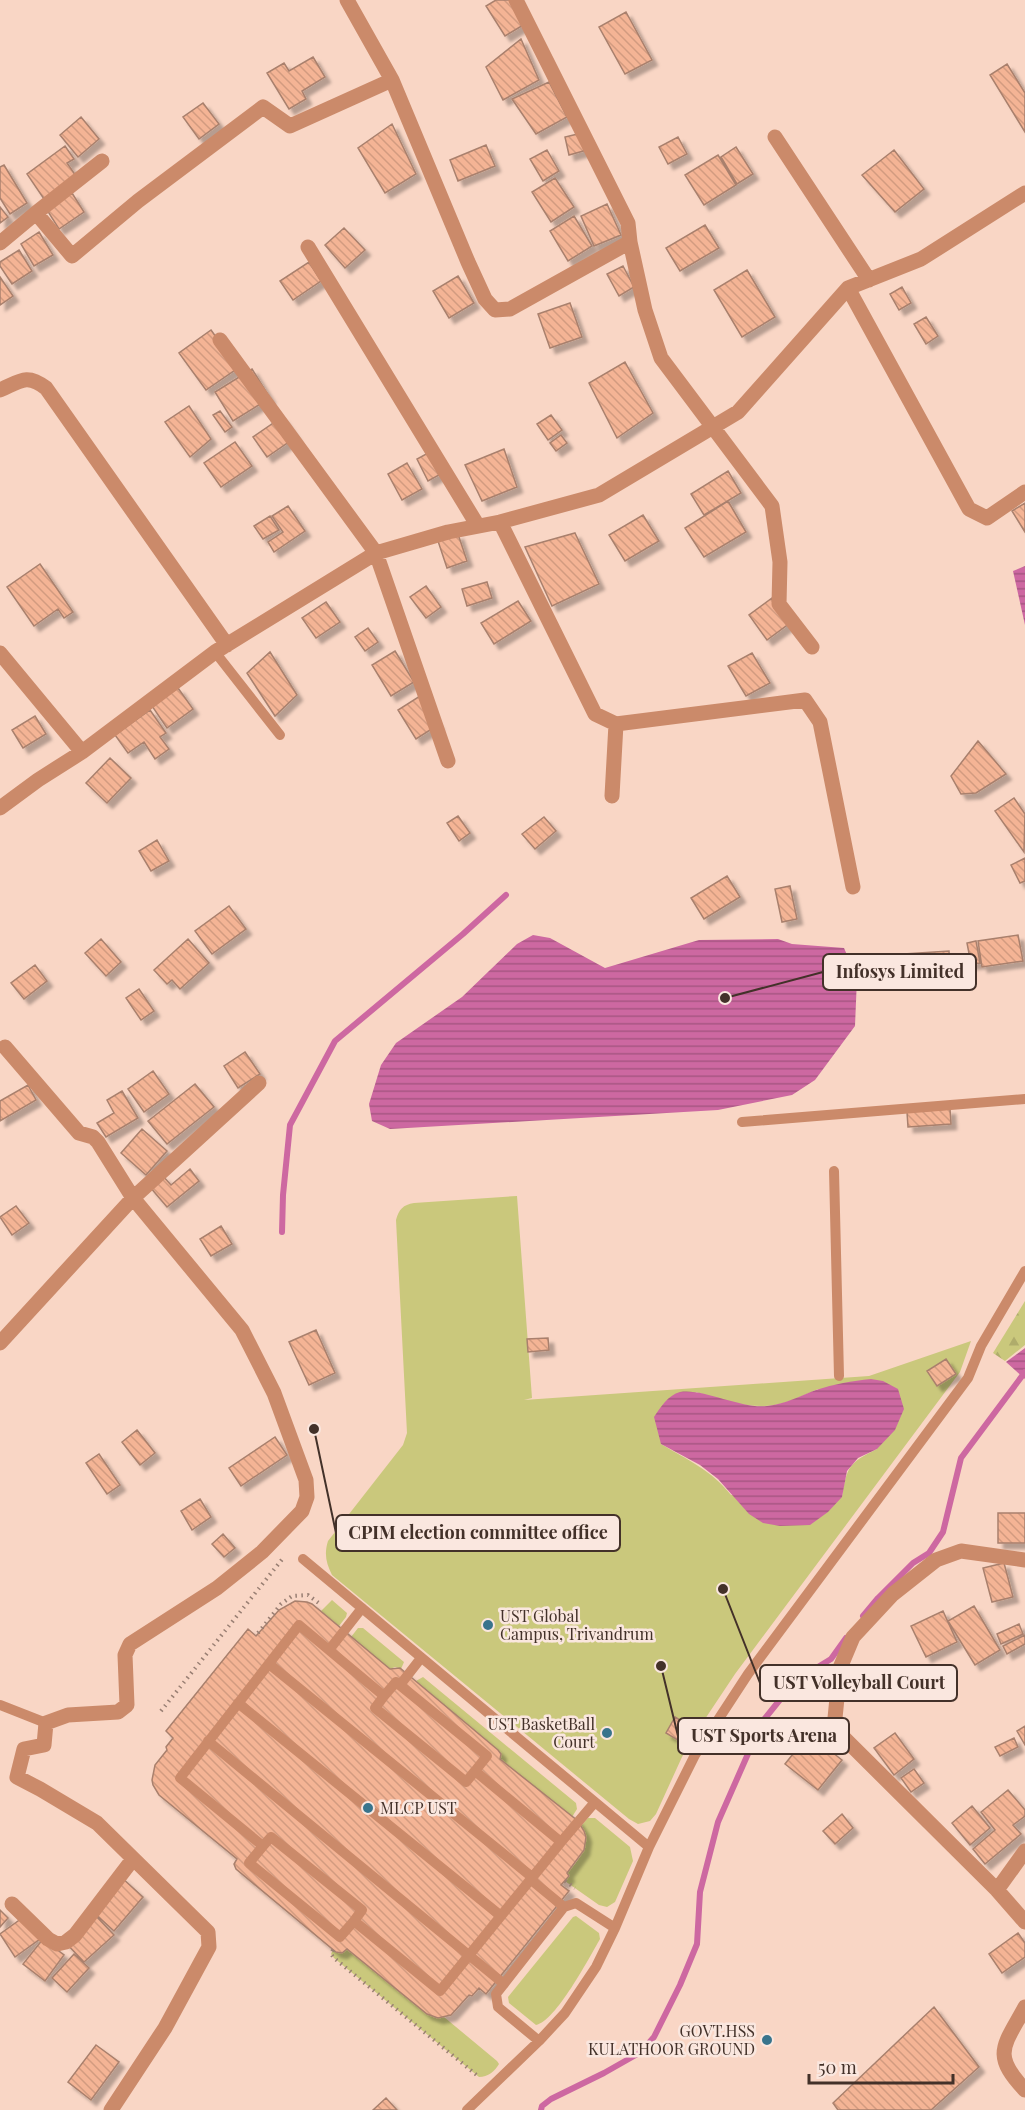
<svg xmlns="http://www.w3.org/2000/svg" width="1025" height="2110" viewBox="0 0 1025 2110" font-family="'Playfair Display',serif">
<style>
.grass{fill:#cac87c;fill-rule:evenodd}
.forest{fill:url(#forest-firs)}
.water{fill:url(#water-rules)}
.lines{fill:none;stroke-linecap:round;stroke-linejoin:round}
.stream{stroke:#cd68a1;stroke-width:6}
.building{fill:url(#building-back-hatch);stroke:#a9806d;stroke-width:1.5;filter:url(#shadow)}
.path{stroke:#997f73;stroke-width:4;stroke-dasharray:1.5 4.5;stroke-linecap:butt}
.lane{stroke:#cb8a6a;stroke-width:10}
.street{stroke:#cb8a6a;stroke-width:15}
.poi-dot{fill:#39748c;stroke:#fae7df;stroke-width:2}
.labels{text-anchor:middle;stroke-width:5;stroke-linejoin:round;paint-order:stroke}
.poi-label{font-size:16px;fill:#433129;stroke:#fae7df;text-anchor:start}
.leader{fill:none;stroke:#433129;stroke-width:2}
.callout-dot{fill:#433129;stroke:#fae7df;stroke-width:2}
.callout{fill:#fae7df;stroke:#433129;stroke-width:2}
.callout-label{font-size:18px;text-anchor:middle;font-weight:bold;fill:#433129}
</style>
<defs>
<pattern id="forest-firs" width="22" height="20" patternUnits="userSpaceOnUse" patternTransform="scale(1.5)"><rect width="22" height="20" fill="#cac87c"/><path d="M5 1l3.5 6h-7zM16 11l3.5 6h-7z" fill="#afac6b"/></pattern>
<pattern id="water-rules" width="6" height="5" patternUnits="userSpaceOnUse" patternTransform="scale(1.5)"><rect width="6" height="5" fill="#cd68a1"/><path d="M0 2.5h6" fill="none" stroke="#a85683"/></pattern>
<pattern id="building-back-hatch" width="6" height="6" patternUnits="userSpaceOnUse" patternTransform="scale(1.5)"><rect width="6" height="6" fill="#f4b495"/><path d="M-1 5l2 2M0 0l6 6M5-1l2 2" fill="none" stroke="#d29b80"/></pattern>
<filter id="shadow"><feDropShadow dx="5.5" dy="5.5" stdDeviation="1.5" flood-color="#0004"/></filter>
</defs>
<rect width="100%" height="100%" fill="#f9d6c5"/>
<path class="grass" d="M517 1196 532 1398 524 1400 869 1376 971 1341 960 1372 735 1674 697 1731 682 1757 656 1814 650 1821 638 1824 629 1819 332 1575C326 1563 324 1554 328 1541L403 1445 407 1433 396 1220C399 1209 403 1205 414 1203ZM818 1389 877 1449C849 1463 847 1466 842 1497L731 1495C710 1469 689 1461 661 1444L696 1392C718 1399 742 1407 765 1406 783 1406 802 1396 818 1389Z
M332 1600 347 1613 346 1617 339 1626 321 1611Z
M358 1628H363L404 1662 401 1669 395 1667 390 1669 351 1637Z
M423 1677 576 1803 577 1809 572 1817 500 1759 501 1754 498 1750 416 1681Z
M588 1818H595L630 1847 633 1861 615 1902 607 1907 599 1905 562 1879C575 1864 594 1846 581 1826Z
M576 1916 599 1933 600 1939C589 1958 556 2021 536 2025L509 2003 508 1997 573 1917Z
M347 1949 427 2014 438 2018 444 2017 497 2061 499 2064C495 2071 488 2077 479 2077L334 1958 331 1954 333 1950 342 1952Z"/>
<path class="forest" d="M1025 1301V1345L1005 1361 993 1353Z"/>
<path class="water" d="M1025 566V625L1013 571Z
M533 935 550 938 605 968 699 940 778 939 792 944 844 948 857 978 855 1026 815 1080 792 1095 718 1110 390 1129 372 1121 369 1104 381 1065 396 1043 462 997 517 944Z
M1025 1348V1379L1006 1362Z
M871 1379 883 1381 898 1389 904 1409 895 1430 877 1449 858 1458 847 1471 842 1497 828 1512 810 1525 780 1526 763 1523 749 1514 718 1479 700 1465 661 1444 654 1417C660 1408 668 1395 680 1392 703 1388 741 1409 767 1406 785 1404 800 1396 816 1390 834 1384 852 1381 871 1379Z"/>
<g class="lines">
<path class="stream" d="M282 1232 283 1195 290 1125 335 1041 463 934 506 895
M863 1616 878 1598 913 1563 929 1553 943 1532 961 1458 1025 1372
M541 2110 542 2106 551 2099 604 2073 641 2052 654 2037 680 1985 697 1944 700 1892 718 1822 762 1722 795 1681 831 1659 846 1638"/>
</g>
<path class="building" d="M496 0H510L525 24 505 36 486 6Z
M626 12 652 60 625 74 599 27Z
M521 39 539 80 503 100 486 67Z
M313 57 325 77 302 91 306 99 289 109 267 73 284 63 289 71Z
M1007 64 1025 93V132L990 75Z
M549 82 567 117 536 134 512 99Z
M203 103 219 124 199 139 183 117Z
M81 117 99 139 78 157 60 135Z
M392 124 416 174 385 193 358 148Z
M582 133 587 150 569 155 565 137Z
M678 137 687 154 668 164 659 147Z
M486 145 495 166 458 181 450 160Z
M65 146 74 159 67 163 76 176 44 199 27 174Z
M736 147 753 174 737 184 721 157Z
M547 150 559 171 543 181 530 159Z
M894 150 924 189 895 212 862 175Z
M718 155 736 185 704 205 685 175Z
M4 165 27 203 10 214 0 198V167Z
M555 178 574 207 551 222 532 192Z
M72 193 84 212 59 229 47 210Z
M607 204 621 235 594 246 581 216Z
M0 207 8 217 0 223Z
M574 216 592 246 568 261 550 231Z
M705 225 719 248 680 271 666 248Z
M344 228 365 250 345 268 325 245Z
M39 232 53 255 34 266 21 244Z
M19 250 32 271 12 284 0 266V262Z
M309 262 321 281 293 300 280 281Z
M623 266 634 287 619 296 607 274Z
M747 270 775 317 742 337 714 290Z
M458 276 474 303 449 318 433 291Z
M0 277 13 296 0 305Z
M902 287 911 303 899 310 890 294Z
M570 303 582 337 550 348 538 314Z
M926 317 938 336 926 344 914 324Z
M211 330 238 368 206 390 179 353Z
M625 362 653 413 617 438 589 383Z
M252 369 270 398 233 421 215 392Z
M189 406 211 439 190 457 165 422Z
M220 411 232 427 225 432 213 415Z
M551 415 562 430 548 440 537 424Z
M282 417 296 437 267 457 253 437Z
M561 435 567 443 556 451 550 443Z
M235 442 252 466 221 487 204 463Z
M504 449 517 487 482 501 465 465Z
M428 453 439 475 428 481 417 459Z
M407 463 422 489 402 500 388 474Z
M728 471 741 493 704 515 691 494Z
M728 501 746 532 704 557 685 528Z
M1025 503V532L1012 511Z
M288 506 305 531 274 552 268 542 283 532 272 516Z
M643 515 659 541 625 561 609 535Z
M270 516 279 530 263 539 254 526Z
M575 533 599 584 552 606 525 547Z
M458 534 467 561 447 568 438 541Z
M40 564 73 612 64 618 58 609 34 626 7 587Z
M487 582 492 598 467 606 462 589Z
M426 586 441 607 426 618 410 597Z
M772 598 790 623 767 640 749 615Z
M518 601 531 621 494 644 481 623Z
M326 602 340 622 316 638 302 618Z
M368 628 378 642 365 651 355 637Z
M395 651 414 682 391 696 372 665Z
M270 652 297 695 275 716 247 673Z
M752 653 770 683 746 696 728 666Z
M178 688 193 709 167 728 152 706Z
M420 696 438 725 416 739 398 710Z
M150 710 166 733 160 737 169 749 155 759 144 742 128 753 115 735Z
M35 716 46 734 23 748 12 730Z
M978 741 1006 774 976 793 961 794 951 776Z
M110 758 131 778 107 803 86 783Z
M1014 798 1025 814 1024 852 995 811Z
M458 816 470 833 459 841 447 823Z
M544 817 556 831 535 849 522 834Z
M157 840 169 861 151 871 139 851Z
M1025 858V881L1020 883 1011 865Z
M727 876 740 897 704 919 691 898Z
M790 886 797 919 782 922 775 889Z
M229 906 246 929 212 954 195 931Z
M1018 935 1023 961 982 967 978 941Z
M101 939 121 962 106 976 85 953Z
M188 939 209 963 180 989 172 980 167 984 154 970Z
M976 941 980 963 971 964 967 943Z
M949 951 950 972 905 975 904 954Z
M35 965 47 981 24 999 11 983Z
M139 989 154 1011 141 1020 126 998Z
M245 1052 260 1074 238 1088 224 1066Z
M153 1071 169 1094 144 1112 128 1089Z
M195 1084 214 1107 167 1144 148 1121Z
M28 1085 36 1100 0 1121V1101Z
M122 1091 138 1118 106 1137 97 1123 114 1113 107 1100Z
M950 1109 951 1124 908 1127 907 1112Z
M142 1129 167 1151 146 1175 121 1153Z
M190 1169 199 1181 167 1207 150 1187 163 1176 171 1185Z
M16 1206 29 1223 12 1235 0 1217Z
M221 1226 232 1244 211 1256 200 1239Z
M316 1330 335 1373 309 1385 289 1342Z
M548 1338 549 1350 528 1352 527 1339Z
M946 1359 956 1374 937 1386 927 1371Z
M137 1430 155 1453 140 1465 122 1442Z
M275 1437 287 1455 241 1486 229 1468Z
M99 1454 120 1485 107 1494 86 1463Z
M200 1499 211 1517 192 1530 181 1511Z
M998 1513H1025V1543H998Z
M223 1534 235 1548 224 1557 212 1544Z
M1004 1563 1013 1597 992 1602 983 1568Z
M295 1601 307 1602 312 1604 390 1669 400 1668 498 1750 501 1754 500 1759 578 1821 584 1831 586 1837 584 1850 567 1873 569 1876 561 1885 569 1891 486 1994 479 1988 472 1996 469 1995 451 2015 438 2018 427 2014 347 1949 342 1953 336 1952 236 1869 234 1864 237 1859 159 1795 153 1785 152 1780 155 1765 167 1750 166 1747 173 1738 166 1731 248 1629 256 1636 279 1610Z
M974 1606 1000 1650 975 1665 948 1621Z
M943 1611 957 1642 926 1657 911 1626Z
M1019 1624 1023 1634 1001 1644 997 1634Z
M1025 1635V1644L1007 1654 1003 1646Z
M675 1717 691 1727 681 1742 666 1733Z
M1025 1726V1745L1017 1731Z
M895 1733 914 1759 894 1775 874 1748Z
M809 1734 842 1760 818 1790 785 1764Z
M1014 1738 1018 1747 1000 1756 995 1747Z
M914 1769 924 1783 911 1792 901 1778Z
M1008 1790 1025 1810V1816L1013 1825 1021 1834 985 1864 973 1849 995 1830 981 1812Z
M972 1806 990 1828 970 1845 952 1823Z
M842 1814 853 1828 835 1844 823 1831Z
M121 1877 143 1897 114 1931 92 1911Z
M0 1910 8 1918 0 1927Z
M94 1914 114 1935 84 1962 64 1941Z
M25 1916 40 1939 15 1957 0 1934Z
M1018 1933 1025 1943V1957L1002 1973 989 1954Z
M43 1939 64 1955 45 1981 23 1964Z
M74 1954 89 1968 67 1992 52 1978Z
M934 2007 979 2067 931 2110H838L833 2103Z
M96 2045 119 2062 91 2100 68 2082Z
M386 2098 397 2110H373Z"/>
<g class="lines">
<path class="path" d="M258 1633 281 1604 292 1596 308 1595 320 1604
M161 1711 284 1557
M565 1881 575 1888
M333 1950 331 1954 334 1958 479 2077"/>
<path class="lane" d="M215 652 280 735
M742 1122 1025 1099
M834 1171 839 1376
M303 1559 649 1847
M299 1625 384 1696 375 1708 466 1782 475 1771 561 1842 440 1991 354 1921 362 1910 271 1837 263 1846 180 1778Z
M329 1650 362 1608
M269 1664 532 1877
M400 1685 421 1658
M384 1696 396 1682 487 1756 475 1771
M238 1703 501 1916
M0 1705 46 1723
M208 1741 504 1984
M561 1842 595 1802
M263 1846 249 1863 340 1937 354 1921
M530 1879 564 1907
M539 2041 498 2007 496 1994 564 1907 576 1903 615 1928
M467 2110 539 2041 565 2013 596 1967 615 1928 649 1847 695 1755 748 1674 968 1378 981 1346 1025 1271"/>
<path class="street" d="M392 80 468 262 485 299 495 310 510 309 630 242 628 223 516 0
M775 137 869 280
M36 213 102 161
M630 242 645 310 661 358 772 506 780 562 779 604 812 647
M0 243 36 213 72 256 138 201 263 107 290 126 392 80 347 0
M308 247 478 526
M848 288 969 509 987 518 1025 492
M220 340 376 553 448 761
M0 390C20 381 27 373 46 388L227 645
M500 522 595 714 616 724 805 700 820 722 853 887
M0 653 82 752
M612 796 616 724
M0 808 38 780 82 752 215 652 376 553 448 532 500 522 599 495 738 412 848 288 921 259 1025 193
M5 1047 79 1133 93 1137 98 1142 133 1198 242 1330 274 1393 306 1480 307 1497 302 1511 262 1552 217 1588 130 1644 125 1655 127 1705 118 1712 68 1715 46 1723 44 1745 24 1749 17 1777 40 1789 97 1823 208 1932 209 1947 165 2028 111 2110
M0 1343 133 1198 259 1083
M1025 1560 961 1551 936 1560 893 1594 853 1637 840 1668 834 1728 997 1890 1025 1922
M997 1890 1025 1851
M12 1904 48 1939 57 1944 66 1942 75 1935 133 1859
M1025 2007C1004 2046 991 2054 1025 2090"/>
</g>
<g class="poi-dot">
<circle cx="488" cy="1625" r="6"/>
<circle cx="607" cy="1733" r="6"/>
<circle cx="368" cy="1808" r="6"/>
<circle cx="767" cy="2040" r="6"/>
</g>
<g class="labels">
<g class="poi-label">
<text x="500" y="1622">UST Global<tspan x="500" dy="18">Campus, Trivandrum</tspan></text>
<text x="595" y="1730" text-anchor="end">UST BasketBall<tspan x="595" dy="18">Court</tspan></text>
<text x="380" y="1814">MLCP UST</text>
<text x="755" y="2037" text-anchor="end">GOVT.HSS<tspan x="755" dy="18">KULATHOOR GROUND</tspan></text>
</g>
</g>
<path class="leader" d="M725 998L823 972M314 1429L336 1533M723 1589L760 1683M661 1666L678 1736"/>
<g class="callout-dot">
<circle cx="725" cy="998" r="6"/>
<circle cx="314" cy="1429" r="6"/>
<circle cx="723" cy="1589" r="6"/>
<circle cx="661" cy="1666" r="6"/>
</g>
<g class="callout">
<rect x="823" y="954" width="153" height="36" rx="6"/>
<rect x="336" y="1515" width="284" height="36" rx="6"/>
<rect x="760" y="1665" width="197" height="36" rx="6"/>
<rect x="678" y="1718" width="171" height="36" rx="6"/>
</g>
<g class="callout-label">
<text x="900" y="978">Infosys Limited</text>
<text x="478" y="1539">CPIM election committee office</text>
<text x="859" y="1689">UST Volleyball Court</text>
<text x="764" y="1742">UST Sports Arena</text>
</g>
<path d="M809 2074v9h144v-9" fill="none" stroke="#433129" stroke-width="3"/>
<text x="818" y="2074" font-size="18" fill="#433129" stroke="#fae7df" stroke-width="4.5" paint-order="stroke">50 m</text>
</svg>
